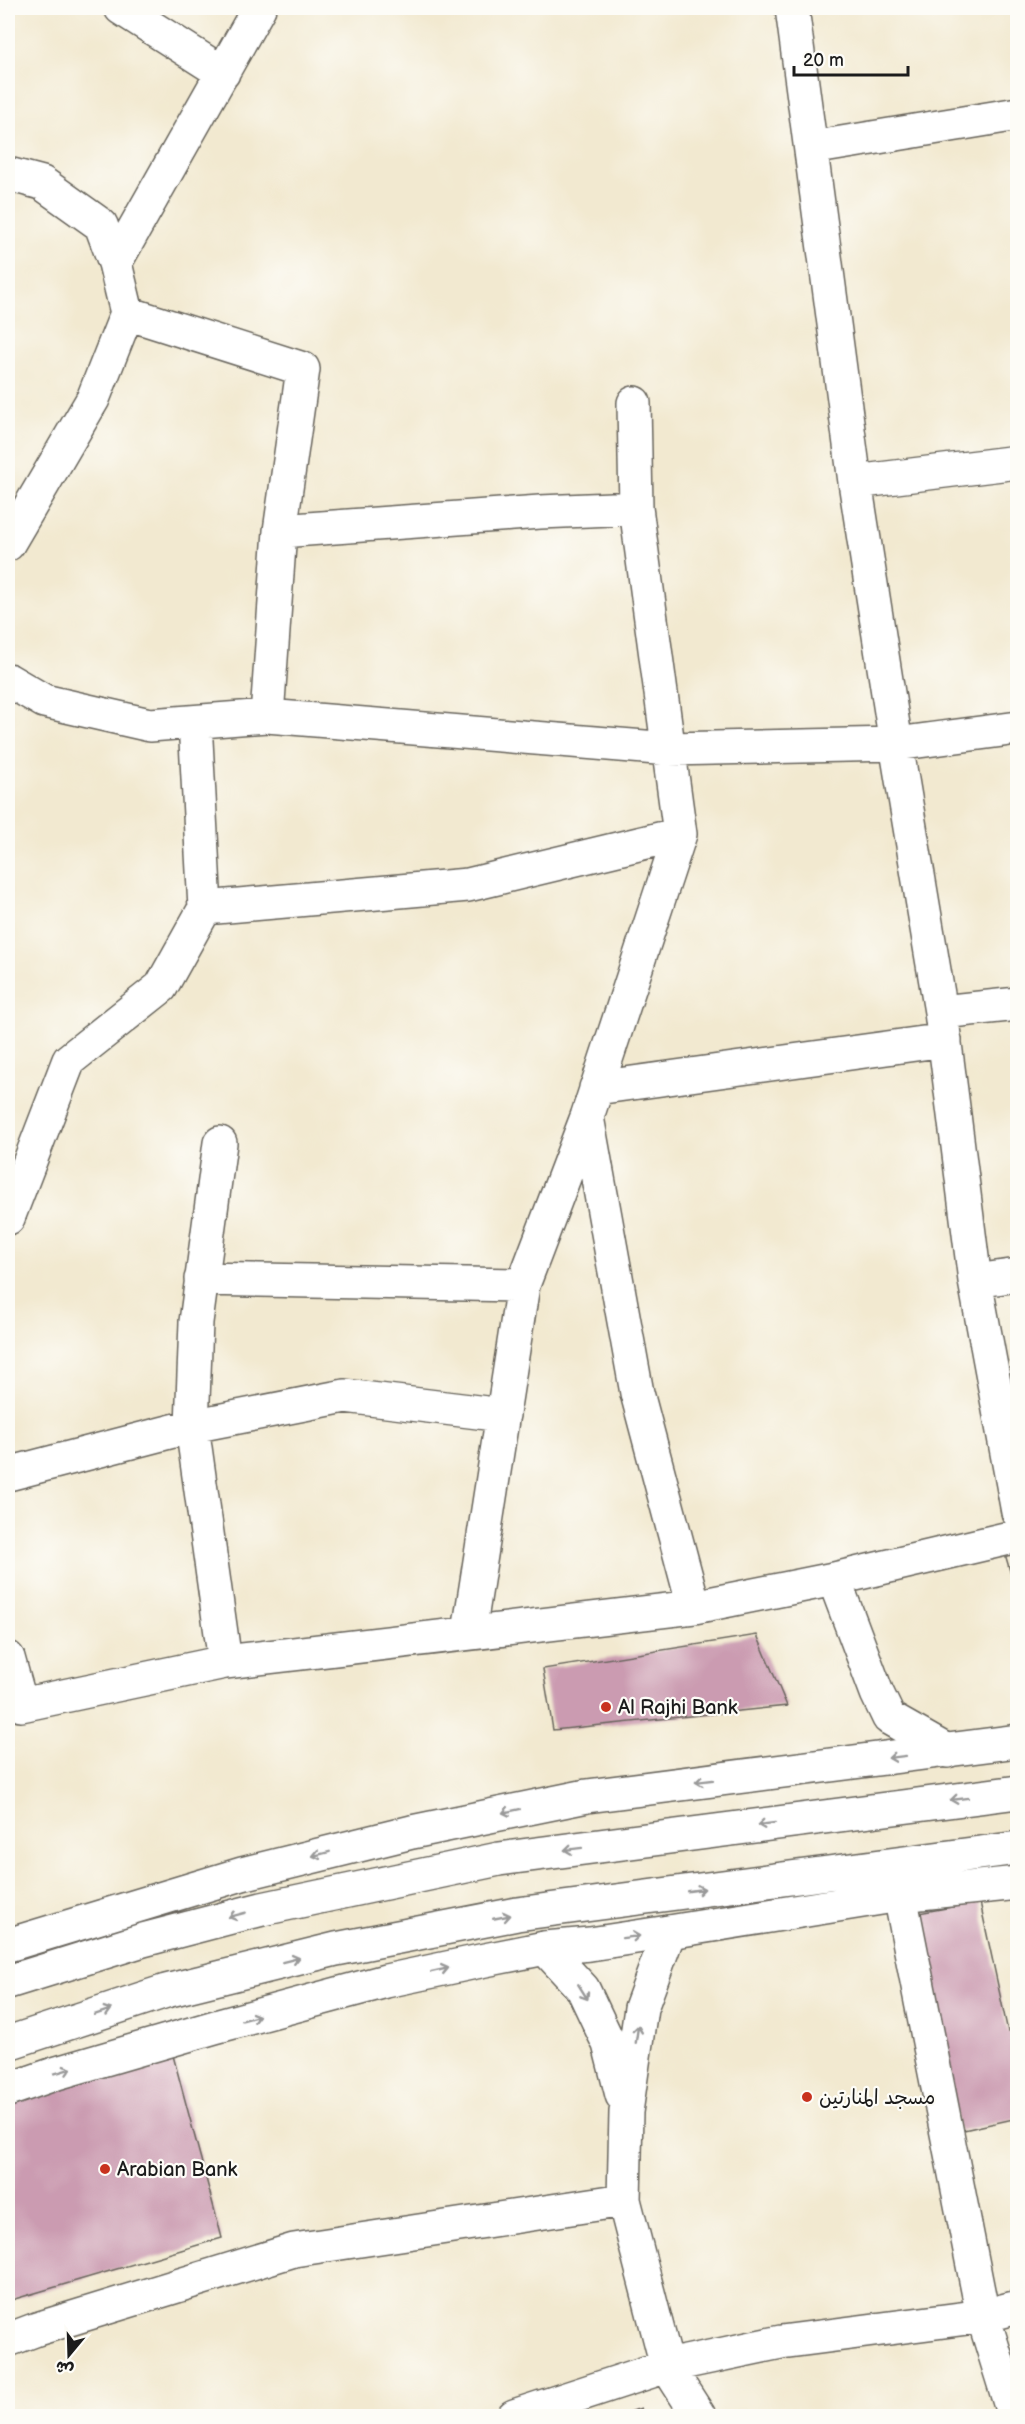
<svg xmlns="http://www.w3.org/2000/svg" width="1025" height="2424" viewBox="0 0 1025 2424" font-family="'Balsamiq Sans','Playpen Sans Arabic',sans-serif">
<style>
.building{fill:#cb9bb1}
.lines{fill:none;stroke-linecap:round;stroke-linejoin:round}
.minor-casing{stroke:#67645b;stroke-width:36}
.secondary-casing{stroke:#67645b;stroke-width:36}
.minor{stroke:#fff;stroke-width:33}
.secondary{stroke:#fff;stroke-width:33}
.oneway{stroke:#999}
.poi-dot{fill:#c8321e;stroke:#fdfcf7;stroke-width:2}
.labels{text-anchor:middle;stroke-width:4.5;stroke-linejoin:round;paint-order:stroke}
.poi-label{font-size:20px;fill:#1c1c1c;stroke:#fdfcf7;text-anchor:start}
</style>
<rect width="100%" height="100%" fill="#fdfcf7"/>
<filter id="ink" filterUnits="userSpaceOnUse"><feTurbulence type="fractalNoise" baseFrequency=".0167" numOctaves="2"/><feDisplacementMap in="SourceGraphic" scale="12" xChannelSelector="R" yChannelSelector="G"/><feConvolveMatrix kernelMatrix="1 2 1 2 8 2 1 2 1" color-interpolation-filters="sRGB"/></filter>
<filter id="wash" filterUnits="userSpaceOnUse"><feTurbulence type="fractalNoise" baseFrequency=".008" numOctaves="4" result="noise"/><feDisplacementMap in="SourceGraphic" scale="24" xChannelSelector="R" yChannelSelector="G"/><feGaussianBlur stdDeviation="1.35" result="paint"/><feColorMatrix in="noise" values="0 0 0 0 0 0 0 0 0 0 0 0 0 0 0 0 0 1.4 0 .05"/><feComposite in="paint" operator="in"/></filter>
<g filter="url(#wash)">
<rect width="100%" height="100%" fill="#f2e9d0"/>
<g id="blocks">
<path class="building" d="M1018 1553V1595H1017L1005 1554Z
M757 1635 787 1706 553 1730 543 1669Z
M980 1902 1008 2032 1018 2031V2118L959 2131 913 1914Z
M171 2048 222 2238 8 2301V2100Z
M641 2408 644 2416H619Z"/>
</g>
</g>
<g filter="url(#ink)">
<use href="#blocks" fill-opacity="0" stroke="#67645b" stroke-width="1.5"/>
<g class="lines">
<g class="minor-casing">
<path id="minor" d="M121 8 223 73
M792 8 855 482 896 744 941 1012 975 1281 1018 1512
M811 148 1018 114
M8 174 42 183 101 225 115 263 127 313 93 399 8 544
M115 263 259 8
M127 313 303 369 280 531 267 716
M855 482 1018 462
M280 531 540 512 636 508
M8 680 44 701 150 725 267 716 669 749 896 744 1018 728
M205 908 468 885 680 834
M941 1012 1018 1004
M596 1088 945 1040
M587 1117 637 1393 694 1607
M220 1143 196 1322 192 1426 225 1662
M8 1218 69 1060 161 987 205 908 195 722
M201 1279 523 1285
M975 1281 1018 1275
M8 1474 192 1426 345 1396 503 1415
M834 1579 877 1693 889 1718 947 1751
M469 1632 523 1285 587 1117 680 834 636 508 634 403
M8 1658 21 1705 225 1662 694 1607 834 1579 1018 1536
M900 1895 983 2316 1018 2307
M669 1932 641 2008 626 2112 624 2200 667 2366 699 2416
M545 1948 583 1989 609 2044 622 2095
M8 2340 37 2329 294 2250 624 2200
M514 2416 667 2366 781 2342 983 2316 1014 2416"/>
</g>
<g class="secondary-casing">
<path id="secondary" d="M8 1945 242 1874 412 1832 587 1796 1018 1741
M8 1982 143 1940 262 1909 499 1859 1018 1792
M8 2043 166 1991 336 1949 517 1914 1018 1848
M8 2090 57 2073 215 2027 386 1981 485 1960 545 1948 590 1944 669 1932 900 1895 1018 1883"/>
</g>
<use href="#minor" class="minor"/>
<use href="#secondary" class="secondary"/>
</g>
<defs><path id="oneway-shaft" d="M-6 0H5M1.5-3L5.5 0L1.5 3" fill="none" stroke-width="1.6" stroke-linecap="round" stroke-linejoin="round" transform="scale(1.5)"/></defs>
<g class="oneway">
<use href="#oneway-shaft" transform="translate(897 1757) rotate(173)"/>
<use href="#oneway-shaft" transform="translate(704 1781) rotate(173)"/>
<use href="#oneway-shaft" transform="translate(959 1799) rotate(173)"/>
<use href="#oneway-shaft" transform="translate(511 1811) rotate(168)"/>
<use href="#oneway-shaft" transform="translate(766 1824) rotate(173)"/>
<use href="#oneway-shaft" transform="translate(573 1849) rotate(173)"/>
<use href="#oneway-shaft" transform="translate(321 1854) rotate(166)"/>
<use href="#oneway-shaft" transform="translate(696 1890) rotate(-8)"/>
<use href="#oneway-shaft" transform="translate(237 1915) rotate(165)"/>
<use href="#oneway-shaft" transform="translate(502 1917) rotate(-11)"/>
<use href="#oneway-shaft" transform="translate(631 1937) rotate(-7)"/>
<use href="#oneway-shaft" transform="translate(291 1960) rotate(-14)"/>
<use href="#oneway-shaft" transform="translate(440 1970) rotate(-13)"/>
<use href="#oneway-shaft" transform="translate(583 1992) rotate(58)"/>
<use href="#oneway-shaft" transform="translate(103 2012) rotate(-18)"/>
<use href="#oneway-shaft" transform="translate(251 2018) rotate(-15)"/>
<use href="#oneway-shaft" transform="translate(637 2034) rotate(-82)"/>
<use href="#oneway-shaft" transform="translate(63 2071) rotate(-17)"/>
</g>
</g>
<g class="poi-dot">
<circle cx="606" cy="1707" r="6"/>
<circle cx="807" cy="2097" r="6"/>
<circle cx="105" cy="2169" r="6"/>
</g>
<g class="labels">
<g class="poi-label">
<text x="618" y="1714">Al Rajhi Bank</text>
<text x="819" y="2104">مسجد المنارتين</text>
<text x="117" y="2176">Arabian Bank</text>
</g>
</g>
<rect width="1025" height="2424" fill="none" stroke="#fdfcf7" stroke-width="30"/>
<g transform="translate(69 2355) rotate(199)" stroke="#fdfcf7" stroke-width="4.5" paint-order="stroke">
<path d="M0-4.5L10 22L0 15L-10 22Z" fill="#1c1c1c"/>
<text y="-9" font-size="16" font-weight="bold" text-anchor="middle" fill="#1c1c1c">ش</text>
</g>
<path d="M794 66v9h114v-9" fill="none" stroke="#1c1c1c" stroke-width="3"/>
<text x="803" y="66" font-size="18" fill="#1c1c1c" stroke="#fdfcf7" stroke-width="4.5" paint-order="stroke">20 m</text>
</svg>
